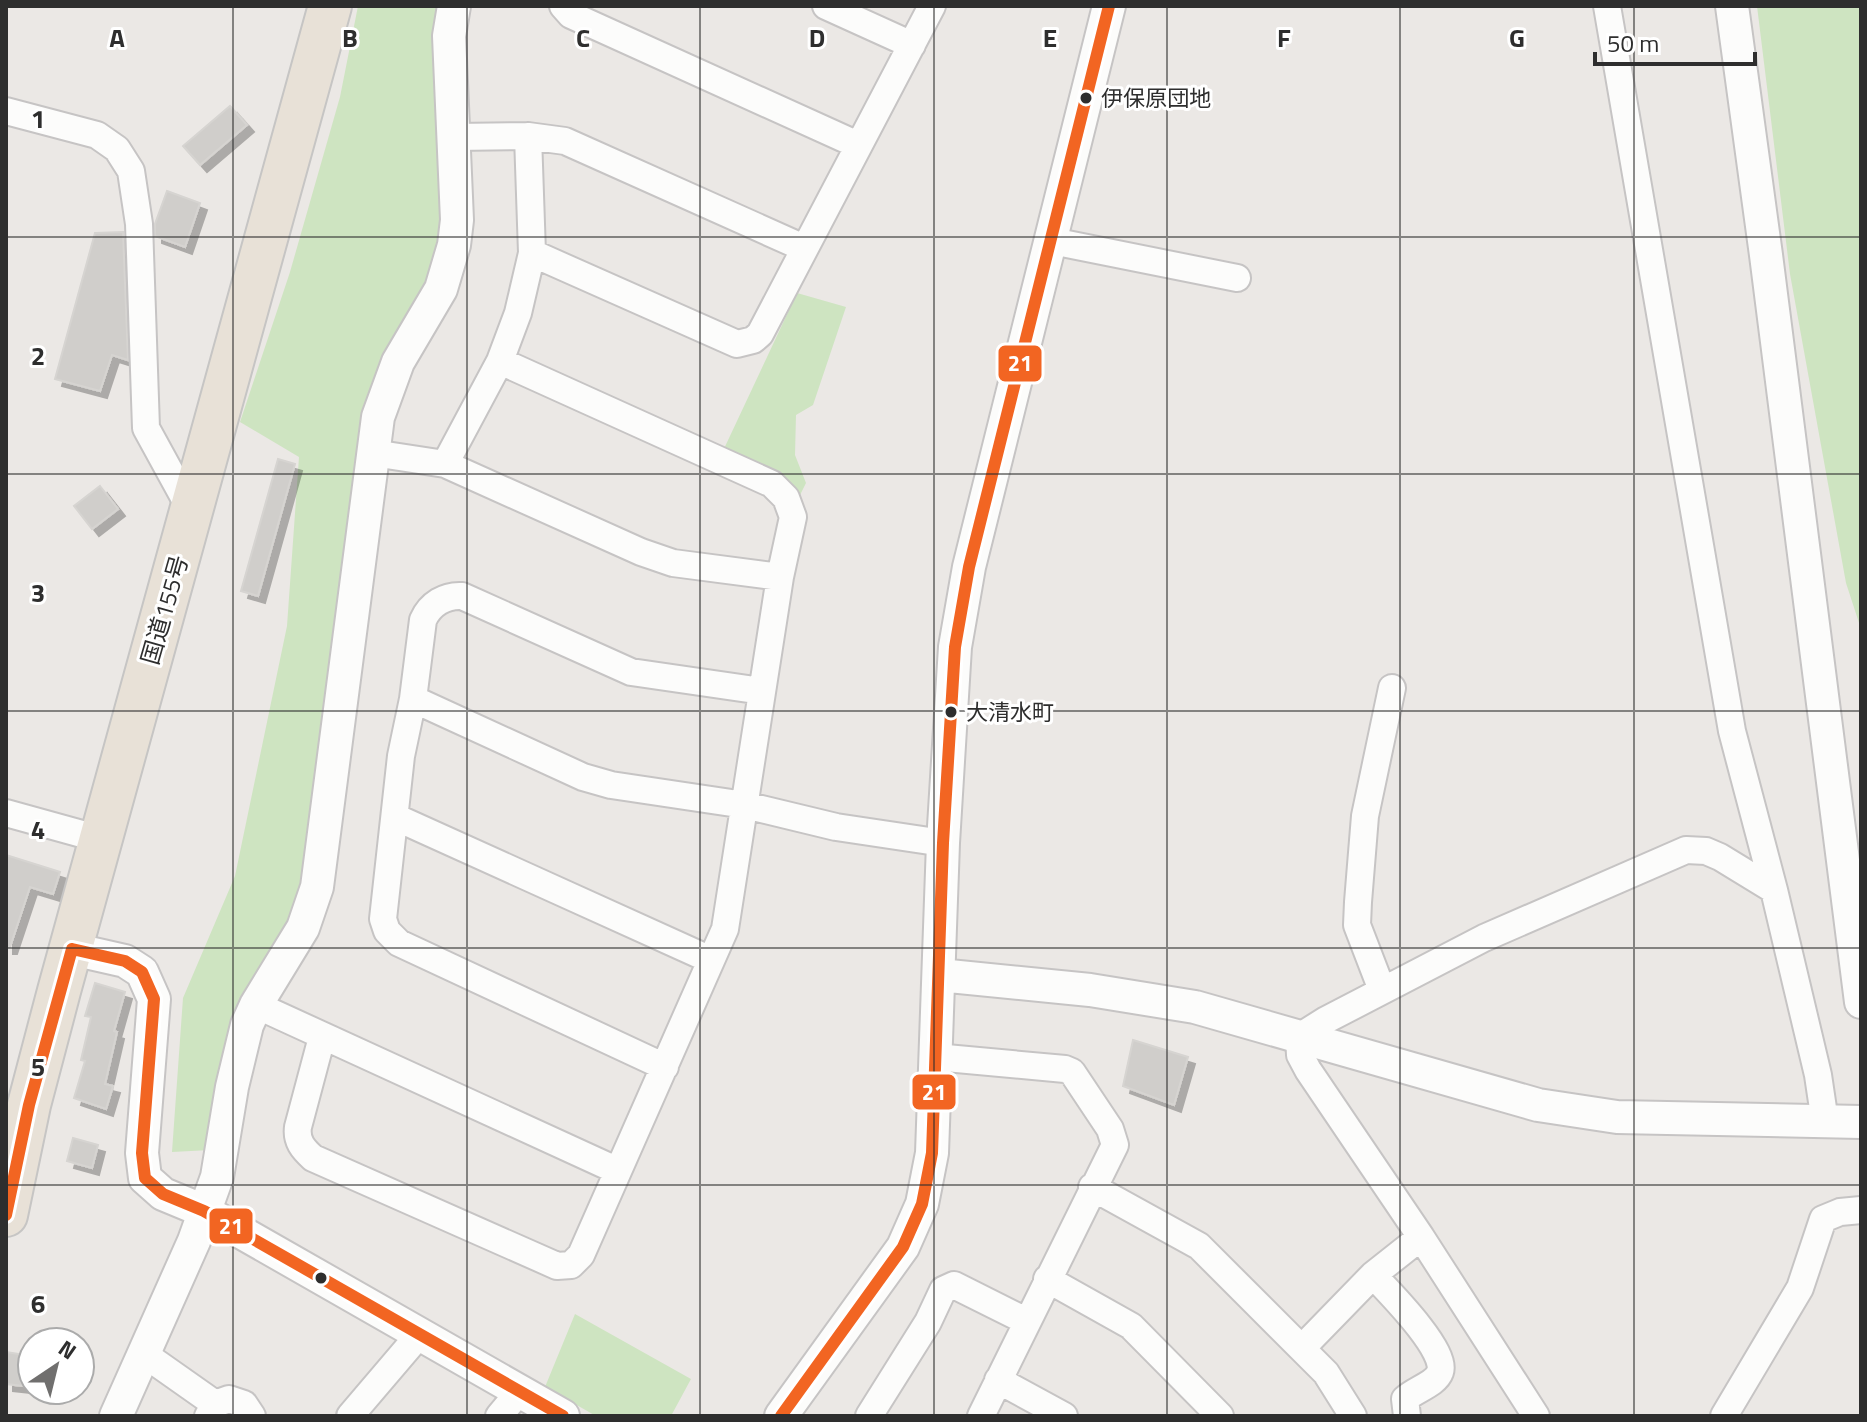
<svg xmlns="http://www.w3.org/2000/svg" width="1867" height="1422" viewBox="0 0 1867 1422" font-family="'Titillium Web','Noto Sans JP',sans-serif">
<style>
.green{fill:#cee4c1}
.building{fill:#d0cecb;stroke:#d6d4d1;stroke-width:2;filter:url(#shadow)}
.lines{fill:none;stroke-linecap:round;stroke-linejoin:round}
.minor-casing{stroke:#c6c4c4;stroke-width:30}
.tertiary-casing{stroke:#c6c4c4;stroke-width:36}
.trunk-casing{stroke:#c6c5c4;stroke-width:46}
.minor{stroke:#fcfcfb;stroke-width:26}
.tertiary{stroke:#fcfcfb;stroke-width:32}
.trunk{stroke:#e8e1d7;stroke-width:42}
.bus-1-casing{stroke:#fff;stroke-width:18}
.bus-1{stroke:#f26522;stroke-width:12}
.grid{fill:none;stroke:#2e2e2e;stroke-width:2;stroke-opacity:0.55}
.bus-dot{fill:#2e2e2e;stroke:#fff;stroke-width:3}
.labels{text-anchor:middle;stroke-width:6;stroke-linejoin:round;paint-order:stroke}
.bus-label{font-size:22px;fill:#2e2e2e;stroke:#fff;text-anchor:start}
.street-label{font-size:24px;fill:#2e2e2e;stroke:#fff}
.grid-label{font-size:26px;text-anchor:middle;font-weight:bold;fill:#2e2e2e;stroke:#fff;stroke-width:6;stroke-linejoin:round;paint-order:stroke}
.line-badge{stroke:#fff;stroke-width:3}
.badge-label{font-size:22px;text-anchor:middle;font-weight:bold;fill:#fff}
</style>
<defs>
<filter id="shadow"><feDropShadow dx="7" dy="7" stdDeviation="0" flood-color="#0004"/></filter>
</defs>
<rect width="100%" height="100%" fill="#ebe8e5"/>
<path class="green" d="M358 6H449L447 215 437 279 376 386 308 873 210 1150 172 1152 183 998 235 876 287 626 299 457 240 422 290 272 340 97Z
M1757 6H1859L1861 629 1846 583 1790 274Z
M797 293 846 307 813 405 796 415 795 455 806 483 799 497 722 453Z
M575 1314 691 1379 671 1416H596L545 1387Z"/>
<path class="building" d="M230 106 247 125 200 165 183 146Z
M167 191 200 203 185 247 155 236V224Z
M123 232 128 360 112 355 100 391 55 379 95 233Z
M278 459 295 464 258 596 241 591Z
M100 486 118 509 92 529 74 506Z
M6 855 60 872 53 894 30 887 10 947H6Z
M95 983 125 992 114 1031 117 1032 105 1084 113 1086 106 1109 74 1098 85 1061 81 1060 91 1017 85 1016Z
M1133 1040 1188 1057 1174 1105 1123 1086Z
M73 1138 98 1145 92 1168 67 1161Z
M6 1352 32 1356V1387L6 1384Z"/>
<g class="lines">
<g class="minor-casing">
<path id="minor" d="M563 6 571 15 858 145
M826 6 912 45
M1607 6 1732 731 1774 890 1818 1075 1825 1122
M6 111 97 135 117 149 131 171 139 224 146 428 192 512
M455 137 528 136 565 141 804 248
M1052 241 1237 278
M532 253 737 344 753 340 760 334 932 6
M373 453 445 464 500 361 518 313 532 253 528 136
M445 464 641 552 673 563 780 577
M413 699 583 777 611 785 745 805 836 827 943 843
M6 813 100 839
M395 817 711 960
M1382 990 1357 925 1358 902 1365 816 1392 688
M256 1005 616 1170
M322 1037 298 1127C296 1141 303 1149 313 1158L557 1266 571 1265 581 1255 725 929 780 577 793 517 786 498 772 484 500 361
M935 1057 1065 1069 1072 1072 1110 1129 1115 1145 981 1416
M665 1067 399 943 387 931 383 919 401 756 413 699 423 620C430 604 445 595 462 596L631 672 762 691
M1092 1187 1199 1246 1326 1373 1353 1416
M1373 1275C1388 1291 1448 1351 1440 1372 1436 1384 1414 1390 1405 1399L1407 1416
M1047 1279 1131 1326 1220 1416
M1302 1348 1373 1275 1421 1237
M144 1354 215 1404
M998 1380 1064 1416
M208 1416 215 1404 229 1399 244 1404 252 1416
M350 1416 419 1335
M499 1416 519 1392
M869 1416 928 1322 943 1290 954 1285 1026 1321
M1536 1416 1421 1237 1308 1070 1300 1055 1299 1037 1326 1020 1484 938 1686 850 1706 851 1720 857 1774 890
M1724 1416 1800 1288 1823 1219 1840 1212 1861 1210"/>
</g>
<g class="tertiary-casing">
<path id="tertiary" d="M1732 6 1766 255 1861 1002
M72 949 125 961 142 972 154 999 142 1153 145 1178 163 1194 204 1211 563 1416
M939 975 1090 990 1195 1007 1538 1105 1617 1117 1861 1122
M116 1416 194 1241 217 1177 232 1087 247 1025 256 1005 303 928 317 887 378 417 398 362 441 289 454 245 457 220 449 36 454 6
M781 1416 903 1247 922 1204 932 1153 943 843 955 647 969 567 1109 6"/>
</g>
<g class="trunk-casing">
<path id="trunk" d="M6 1215 29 1105 59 991 330 6"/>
</g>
<use href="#minor" class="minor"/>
<use href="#tertiary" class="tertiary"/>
<use href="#trunk" class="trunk"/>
<g class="bus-1-casing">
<path id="bus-1" d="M72 949 125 961 142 972 154 999 142 1153 145 1178 163 1194 204 1211 563 1416
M6 1215 29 1105 72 949
M781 1416 903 1247 922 1204 932 1153 943 843 955 647 969 567 1109 6"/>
</g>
<use href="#bus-1" class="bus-1"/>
</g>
<path class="grid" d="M233 6V1416M467 6V1416M700 6V1416M934 6V1416M1167 6V1416M1400 6V1416M1634 6V1416M6 237H1861M6 474H1861M6 711H1861M6 948H1861M6 1185H1861"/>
<g class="bus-dot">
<circle cx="1086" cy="98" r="7"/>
<circle cx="951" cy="712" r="7"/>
<circle cx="321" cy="1278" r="7"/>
</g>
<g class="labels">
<g class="bus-label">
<text x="1101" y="106">伊保原団地</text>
<text x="966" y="720">大清水町</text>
</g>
<g class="street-label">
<text transform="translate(165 610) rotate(-74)" y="8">国道155号</text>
</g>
</g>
<g class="grid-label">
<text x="117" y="47">A</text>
<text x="350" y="47">B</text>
<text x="583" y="47">C</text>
<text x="817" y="47">D</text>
<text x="1050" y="47">E</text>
<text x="1284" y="47">F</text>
<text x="1517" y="47">G</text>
<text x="38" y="128">1</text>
<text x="38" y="365">2</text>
<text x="38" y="602">3</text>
<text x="38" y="839">4</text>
<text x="38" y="1076">5</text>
<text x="38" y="1313">6</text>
</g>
<g class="line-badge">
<rect x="997" y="344" width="46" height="39" rx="8" fill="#f26522"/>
<rect x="911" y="1073" width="46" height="38" rx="8" fill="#f26522"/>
<rect x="208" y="1207" width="46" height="38" rx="8" fill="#f26522"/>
</g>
<g class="badge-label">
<text x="1020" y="371">21</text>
<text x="934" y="1100">21</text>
<text x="231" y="1234">21</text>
</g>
<rect width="1867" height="1422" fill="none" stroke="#2e2e2e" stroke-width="16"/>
<g transform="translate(56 1366) rotate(35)"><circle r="38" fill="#ffffff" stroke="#ababab" stroke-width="2"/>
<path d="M0-6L14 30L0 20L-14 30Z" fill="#706f6e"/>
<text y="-12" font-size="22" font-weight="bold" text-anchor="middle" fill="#2e2e2e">N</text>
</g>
<path d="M1595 52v12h160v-12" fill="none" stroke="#2e2e2e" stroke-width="4"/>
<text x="1607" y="52" font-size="24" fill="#2e2e2e" stroke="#ffffff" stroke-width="6" paint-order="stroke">50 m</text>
</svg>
